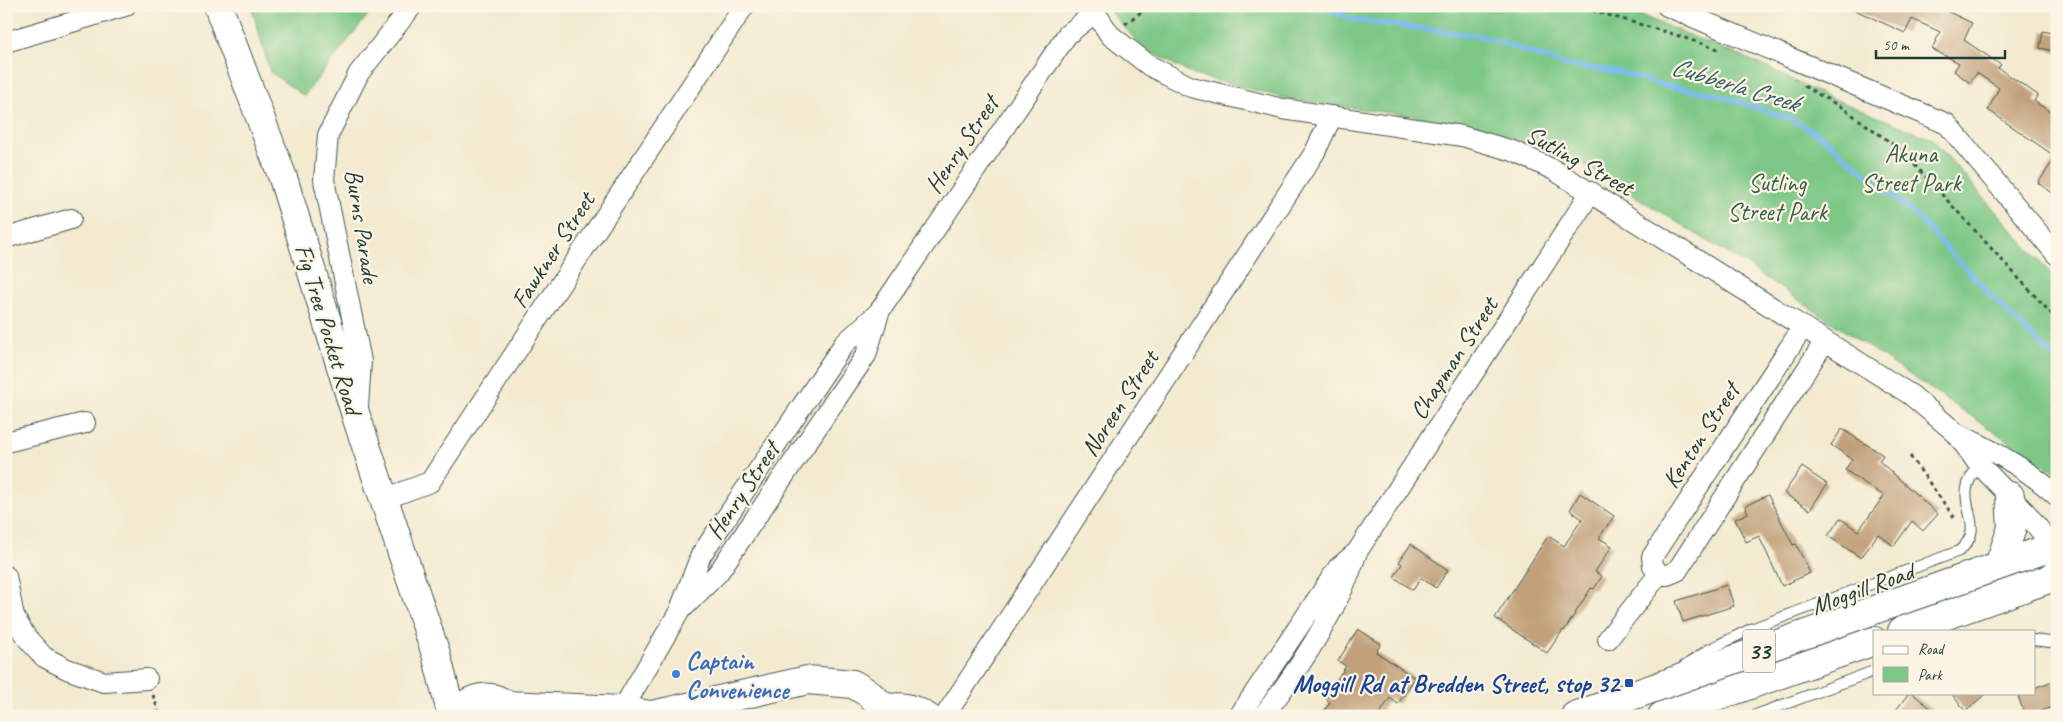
<svg xmlns="http://www.w3.org/2000/svg" width="2063" height="722" viewBox="0 0 2063 722" font-family="Caveat,sans-serif">
<style>
.green{fill:#7dc886;stroke:#4e825d}
.lines{fill:none;stroke-linecap:round;stroke-linejoin:round}
.stream{stroke:#7cbbf0;stroke-width:5}
.building{fill:#c1a07a}
.service-casing{stroke:#3f574b;stroke-width:12}
.minor-casing{stroke:#3f574b;stroke-width:22}
.tertiary-casing{stroke:#3f574b;stroke-width:26}
.secondary-casing{stroke:#3f574b;stroke-width:30}
.primary-casing{stroke:#3f574b;stroke-width:30}
.trunk-casing{stroke:#3f574b;stroke-width:30}
.path{stroke:#3f574b;stroke-width:3;stroke-dasharray:4 4;stroke-linecap:butt}
.service{stroke:#fff;stroke-width:10}
.minor{stroke:#fff;stroke-width:20}
.tertiary{stroke:#fff;stroke-width:24}
.secondary{stroke:#fff;stroke-width:28}
.primary{stroke:#fff;stroke-width:28}
.trunk{stroke:#fff;stroke-width:28}
.shop-dot{fill:#3f7fe0;stroke:#fcf5e5;stroke-width:2}
.transit-dot{fill:#1a4fb4;stroke:#fcf5e5;stroke-width:2}
.labels{text-anchor:middle;stroke-width:4.5;stroke-linejoin:round;paint-order:stroke}
.shield{fill:#fcf5e5;stroke:#617469;stroke-width:1}
.shield-label{font-size:24px;font-weight:bold;fill:#1f3d34}
.street-label{font-size:25px;fill:#1f3d34;stroke:#fcf5e5}
.park-label{font-size:25px;fill:#366048;stroke:#fcf5e5}
.shop-label{font-size:25px;font-weight:bold;fill:#366cbe;stroke:#fcf5e5;text-anchor:start}
.transit-label{font-size:25px;font-weight:bold;fill:#164399;stroke:#fcf5e5;text-anchor:end}
.water-label{font-size:26px;font-style:italic;fill:#365c63;stroke:#fcf5e5}
</style>
<rect width="100%" height="100%" fill="#fcf5e5"/>
<filter id="ink" filterUnits="userSpaceOnUse"><feTurbulence type="fractalNoise" baseFrequency=".02" numOctaves="2"/><feDisplacementMap in="SourceGraphic" scale="10" xChannelSelector="R" yChannelSelector="G"/><feConvolveMatrix kernelMatrix="1 2 1 2 8 2 1 2 1" color-interpolation-filters="sRGB"/></filter>
<filter id="wash" filterUnits="userSpaceOnUse"><feTurbulence type="fractalNoise" baseFrequency=".0096" numOctaves="4" result="noise"/><feDisplacementMap in="SourceGraphic" scale="20" xChannelSelector="R" yChannelSelector="G"/><feGaussianBlur stdDeviation="1.12" result="paint"/><feColorMatrix in="noise" values="0 0 0 0 0 0 0 0 0 0 0 0 0 0 0 0 0 1.4 0 .05"/><feComposite in="paint" operator="in"/></filter>
<g filter="url(#wash)">
<rect width="100%" height="100%" fill="#f3ead0"/>
<path class="green" d="M251 6H375L304 96 270 72Z
M1105 6H1618L1767 67 1810 89 1932 139 2057 281V474L1745 264 1567 154 1463 123 1289 99 1194 75 1143 48Z"/>
<g class="lines">
<path class="stream" d="M1319 6 1354 20 1485 37 1565 65 1618 72 1666 86 1715 94 1791 119 1821 136 1916 216 2004 309 2057 360"/>
</g>
<g id="blocks">
<path class="building" d="M1846 6H1936L1972 23 1964 40 2001 65 1998 68 2038 95 2034 101 2057 116V196L2038 183 2056 157 1988 110 1999 88 1977 73 1970 83 1954 71 1959 63 1932 49 1940 32 1912 19 1905 33Z
M2043 31 2057 34V52L2040 48Z
M1842 429 1883 455 1879 461 1938 514 1923 531 1912 521 1894 546 1878 534 1861 558 1828 536 1840 518 1858 531 1884 496 1845 470 1852 459 1831 445Z
M1802 467 1827 484 1810 510 1784 493Z
M1580 493 1614 516 1599 538 1612 546 1595 572 1602 576 1594 589 1591 588 1564 631 1563 630 1547 653 1495 618 1548 536 1564 546 1582 519 1570 510Z
M1768 495 1793 545 1796 544 1810 573 1782 586 1759 536 1746 542 1735 519 1748 513 1745 506Z
M1411 544 1448 570 1436 588 1421 578 1413 590 1394 577 1402 564 1399 562Z
M1727 585 1734 606 1683 622 1676 601Z
M1358 629 1381 644 1376 652 1415 678 1398 704 1390 698 1378 716H1321L1330 702 1325 698 1346 666 1338 661Z
M2053 681 2057 692V706L2025 716 2017 693H2034V688Z
M1909 693H1912L1940 716H1903L1896 710Z
M1951 693H1987L1965 711Z"/>
</g>
</g>
<g filter="url(#ink)">
<use href="#blocks" fill-opacity="0" stroke="#3f574b" stroke-width="1"/>
<g class="lines">
<g class="service-casing">
<path id="service" d="M2034 640 2057 643
M1682 668 1708 650 1751 629 1959 551C1993 523 1944 501 1981 464
M1753 716 1874 671"/>
</g>
<g class="minor-casing">
<path id="minor" d="M1091 6 1110 35 1150 66 1191 87 1283 109 1462 136 1513 151 1554 170 1911 395 1956 433 1976 461 2028 515 2046 538 2057 564
M1667 6 1947 124 2057 255
M6 42 125 6
M6 238 71 219
M1803 327 1652 557 1653 566 1659 574 1667 575 1677 571 1825 341
M358 407 361 361 324 180 328 135 359 73 412 6
M1958 434C1993 450 2028 469 2057 496
M6 442 85 423
M384 499 430 482 744 6
M6 576 14 617 26 637 44 657 67 669 104 682 147 679
M685 606 718 573 866 355 879 313
M1608 639 1659 574
M622 716V710L679 612 701 555 844 344 879 312 1067 35 1094 13
M945 716 1315 152 1332 116
M1239 716 1338 568 1357 552
M1263 716C1299 669 1339 608 1357 552L1591 192"/>
</g>
<g class="tertiary-casing">
<path id="tertiary" d="M884 707C901 703 914 706 929 716"/>
</g>
<g class="secondary-casing">
<path id="secondary" d="M218 6 283 178 357 419 436 654 452 716
M506 705 622 710 650 715
M456 716C468 693 502 690 513 716
M648 716 808 680 853 684 868 693 884 707 888 716"/>
</g>
<g class="primary-casing">
<path id="primary" d="M1999 565 2012 528 2010 496"/>
</g>
<g class="trunk-casing">
<path id="trunk" d="M1902 631 2057 576
M1575 716 2057 545
M1662 716 1874 641"/>
</g>
<path class="path" d="M1577 6 1673 34 1718 49
M1125 24 1149 6
M1804 86 1843 108 1901 150 2057 320
M1910 456 1956 520
M153 695 160 716"/>
<use href="#service" class="service"/>
<use href="#minor" class="minor"/>
<use href="#tertiary" class="tertiary"/>
<use href="#secondary" class="secondary"/>
<use href="#primary" class="primary"/>
<use href="#trunk" class="trunk"/>
</g>
</g>
<circle class="shop-dot" cx="676" cy="674" r="5"/>
<rect class="transit-dot" x="1624" y="678" width="10" height="10" rx="2.5"/>
<g class="labels">
<rect class="shield" x="1743" y="629.5" width="32" height="43" rx="4"/>
<g class="shield-label">
<text x="1759" y="659">33</text>
</g>
<g class="street-label">
<text transform="translate(961 144) rotate(-56)" y="9">Henry Street</text>
<text transform="translate(1580 160) rotate(29)" y="9">Sutling Street</text>
<text transform="translate(363 226) rotate(81)" y="9">Burns Parade</text>
<text transform="translate(552 250) rotate(-57)" y="9">Fawkner Street</text>
<text transform="translate(329 329) rotate(73)" y="9">Fig Tree Pocket Road</text>
<text transform="translate(1453 358) rotate(-57)" y="9">Chapman Street</text>
<text transform="translate(1119 403) rotate(-57)" y="9">Noreen Street</text>
<text transform="translate(1700 435) rotate(-57)" y="9">Kenton Street</text>
<text transform="translate(742 490) rotate(-56)" y="9">Henry Street</text>
<text transform="translate(1862 588) rotate(-20)" y="9">Moggill Road</text>
</g>
<g class="park-label">
<text x="1911" y="162">Akuna<tspan x="1911" dy="29">Street Park</tspan></text>
<text x="1777" y="191">Sutling<tspan x="1777" dy="29">Street Park</tspan></text>
</g>
<g class="shop-label">
<text x="686" y="669">Captain<tspan x="686" dy="29">Convenience</tspan></text>
</g>
<g class="transit-label">
<text x="1619" y="692">Moggill Rd at Bredden Street, stop 32</text>
</g>
<g class="water-label">
<text transform="translate(1735 84) rotate(17)" y="9">Cubberla Creek</text>
</g>
</g>
<rect width="2063" height="722" fill="none" stroke="#fcf5e5" stroke-width="25"/>
<rect x="1873" y="630" width="162" height="65" fill="#fcf5e5" stroke="#a4ab9e"/>
<rect x="1883" y="646" width="25" height="8" fill="#ffffff" stroke="#a4ab9e"/>
<text x="1918" y="654" font-size="15" fill="#1f3d34">Road</text>
<rect x="1883" y="667" width="25" height="15" fill="#7dc886" stroke="#a4ab9e"/>
<text x="1918" y="680" font-size="15" fill="#1f3d34">Park</text>
<path d="M1876 50v8h129v-8" fill="none" stroke="#1f3d34" stroke-width="2.5"/>
<text x="1883" y="50" font-size="15" fill="#1f3d34" stroke="#fcf5e5" stroke-width="4" paint-order="stroke">50 m</text>
</svg>
